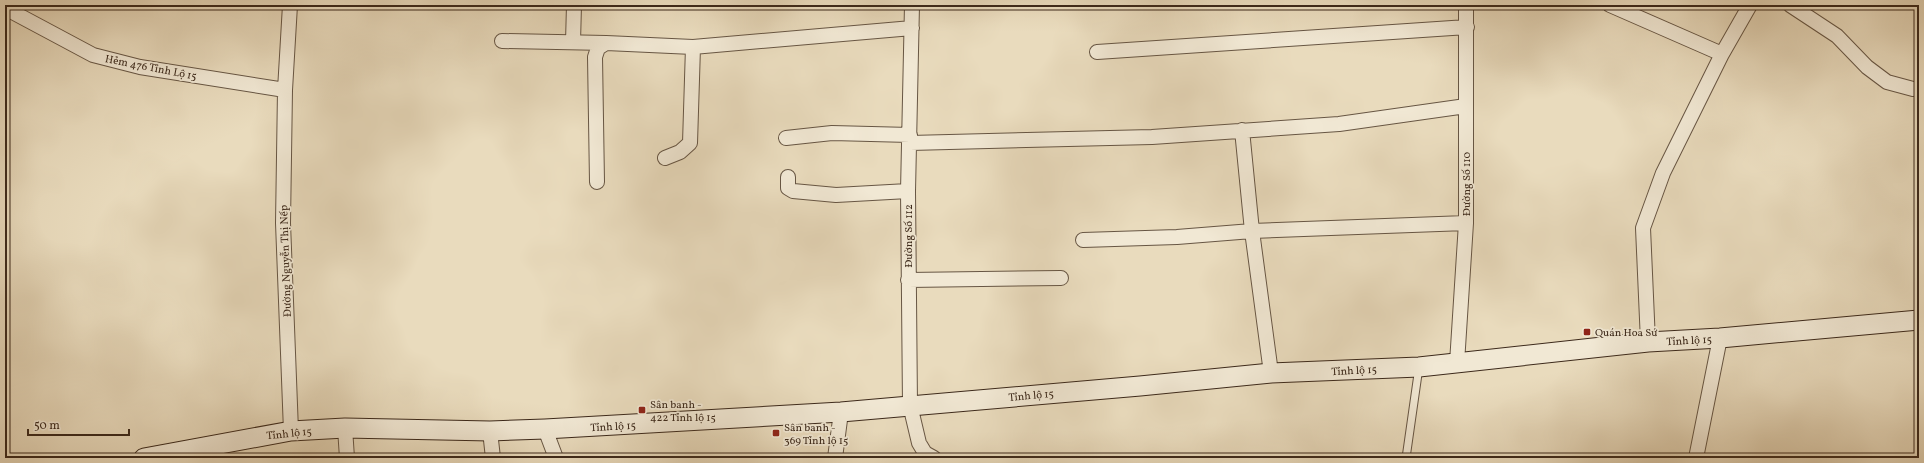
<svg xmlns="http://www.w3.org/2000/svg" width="1924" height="463" viewBox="0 0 1924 463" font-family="Vollkorn,serif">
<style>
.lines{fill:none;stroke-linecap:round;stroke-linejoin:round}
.service-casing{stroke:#675644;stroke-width:9}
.minor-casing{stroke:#675644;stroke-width:16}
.secondary-casing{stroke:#3c291b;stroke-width:21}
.service{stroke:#f1e8d4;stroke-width:7}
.minor{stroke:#f1e8d4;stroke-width:14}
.secondary{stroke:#f1e8d4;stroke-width:19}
.poi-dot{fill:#8f2418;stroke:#f1e8d4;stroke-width:1.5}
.labels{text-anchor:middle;stroke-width:3.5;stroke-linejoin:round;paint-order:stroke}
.street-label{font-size:11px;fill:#3c291b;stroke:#f1e8d4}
.poi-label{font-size:11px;fill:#3c291b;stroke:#f1e8d4;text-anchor:start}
</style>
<rect width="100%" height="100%" fill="#e9dbbd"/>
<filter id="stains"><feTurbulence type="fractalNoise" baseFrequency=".005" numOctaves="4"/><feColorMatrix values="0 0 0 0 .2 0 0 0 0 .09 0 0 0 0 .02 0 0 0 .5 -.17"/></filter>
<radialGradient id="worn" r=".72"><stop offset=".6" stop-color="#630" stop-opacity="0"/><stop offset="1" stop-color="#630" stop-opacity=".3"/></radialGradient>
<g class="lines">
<g class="service-casing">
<path id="service" d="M1406 458 1419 367"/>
</g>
<g class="minor-casing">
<path id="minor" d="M290 5 285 90 283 223 291 431
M912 5 908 191 910 405 919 443 925 453 934 458
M1610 5 1722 54
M1790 5 1837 36 1867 67 1887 82 1913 89
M5 8 93 55 140 67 285 90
M502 41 606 43
M573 42 574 5
M1097 52 1467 27
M1242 130 1252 231 1271 373
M786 138 832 133 910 135
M910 143 1152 137 1339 124 1466 106
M665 158 680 152 690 143 693 47
M788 177V188L793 191 836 195 908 191
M597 182 595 57 598 48 606 43 693 47 912 28
M1083 240 1177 237 1252 231 1466 223
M908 280 1061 278
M1648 342 1643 228 1663 173 1722 54 1750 5
M1457 363 1466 223V5
M345 428 347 458
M545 429 556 458
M490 431 493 458
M835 458 841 412
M1696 458 1720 338"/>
</g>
<g class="secondary-casing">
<path id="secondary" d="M144 458 291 431 345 428 490 431 545 429 841 412 1140 386 1271 373 1419 367 1648 342 1720 338 1919 320"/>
</g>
<use href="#service" class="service"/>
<use href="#minor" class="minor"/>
<use href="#secondary" class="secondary"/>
</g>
<g class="poi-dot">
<rect x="1583" y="328" width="8" height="8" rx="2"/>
<rect x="638" y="406" width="8" height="8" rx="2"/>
<rect x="772" y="429" width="8" height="8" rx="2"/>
</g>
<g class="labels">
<g class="street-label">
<text transform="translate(151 67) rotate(11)" y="4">Hẻm 476 Tỉnh Lộ 15</text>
<text transform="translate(1466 184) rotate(-90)" y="4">Đường Số 110</text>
<text transform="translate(908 236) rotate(-90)" y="4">Đường Số 112</text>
<text transform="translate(285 261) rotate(-92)" y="4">Đường Nguyễn Thị Nếp</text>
<text transform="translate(1689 340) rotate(-3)" y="4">Tỉnh lộ 15</text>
<text transform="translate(1354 370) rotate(-3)" y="4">Tỉnh lộ 15</text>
<text transform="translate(1031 395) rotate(-5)" y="4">Tỉnh lộ 15</text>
<text transform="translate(613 426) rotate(-3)" y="4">Tỉnh lộ 15</text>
<text transform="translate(289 433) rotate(-6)" y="4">Tỉnh lộ 15</text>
</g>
<g class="poi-label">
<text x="1595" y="336">Quán Hoa Sứ</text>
<text x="650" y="408">Sân banh -<tspan x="650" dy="13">422 Tỉnh lộ 15</tspan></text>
<text x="784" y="431">Sân banh -<tspan x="784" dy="13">369 Tỉnh lộ 15</tspan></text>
</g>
</g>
<rect width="1924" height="463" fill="none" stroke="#e9dbbd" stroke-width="20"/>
<rect x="6" y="6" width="1912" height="451" fill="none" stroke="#3c291b" stroke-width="2"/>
<rect x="10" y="10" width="1904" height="443" fill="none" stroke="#3c291b"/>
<path d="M28 429v6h101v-6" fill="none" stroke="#3c291b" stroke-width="2"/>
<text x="34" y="429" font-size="12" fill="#3c291b" stroke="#f1e8d4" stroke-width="3" paint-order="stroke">50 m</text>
<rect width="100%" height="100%" filter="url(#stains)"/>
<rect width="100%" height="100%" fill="url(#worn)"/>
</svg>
